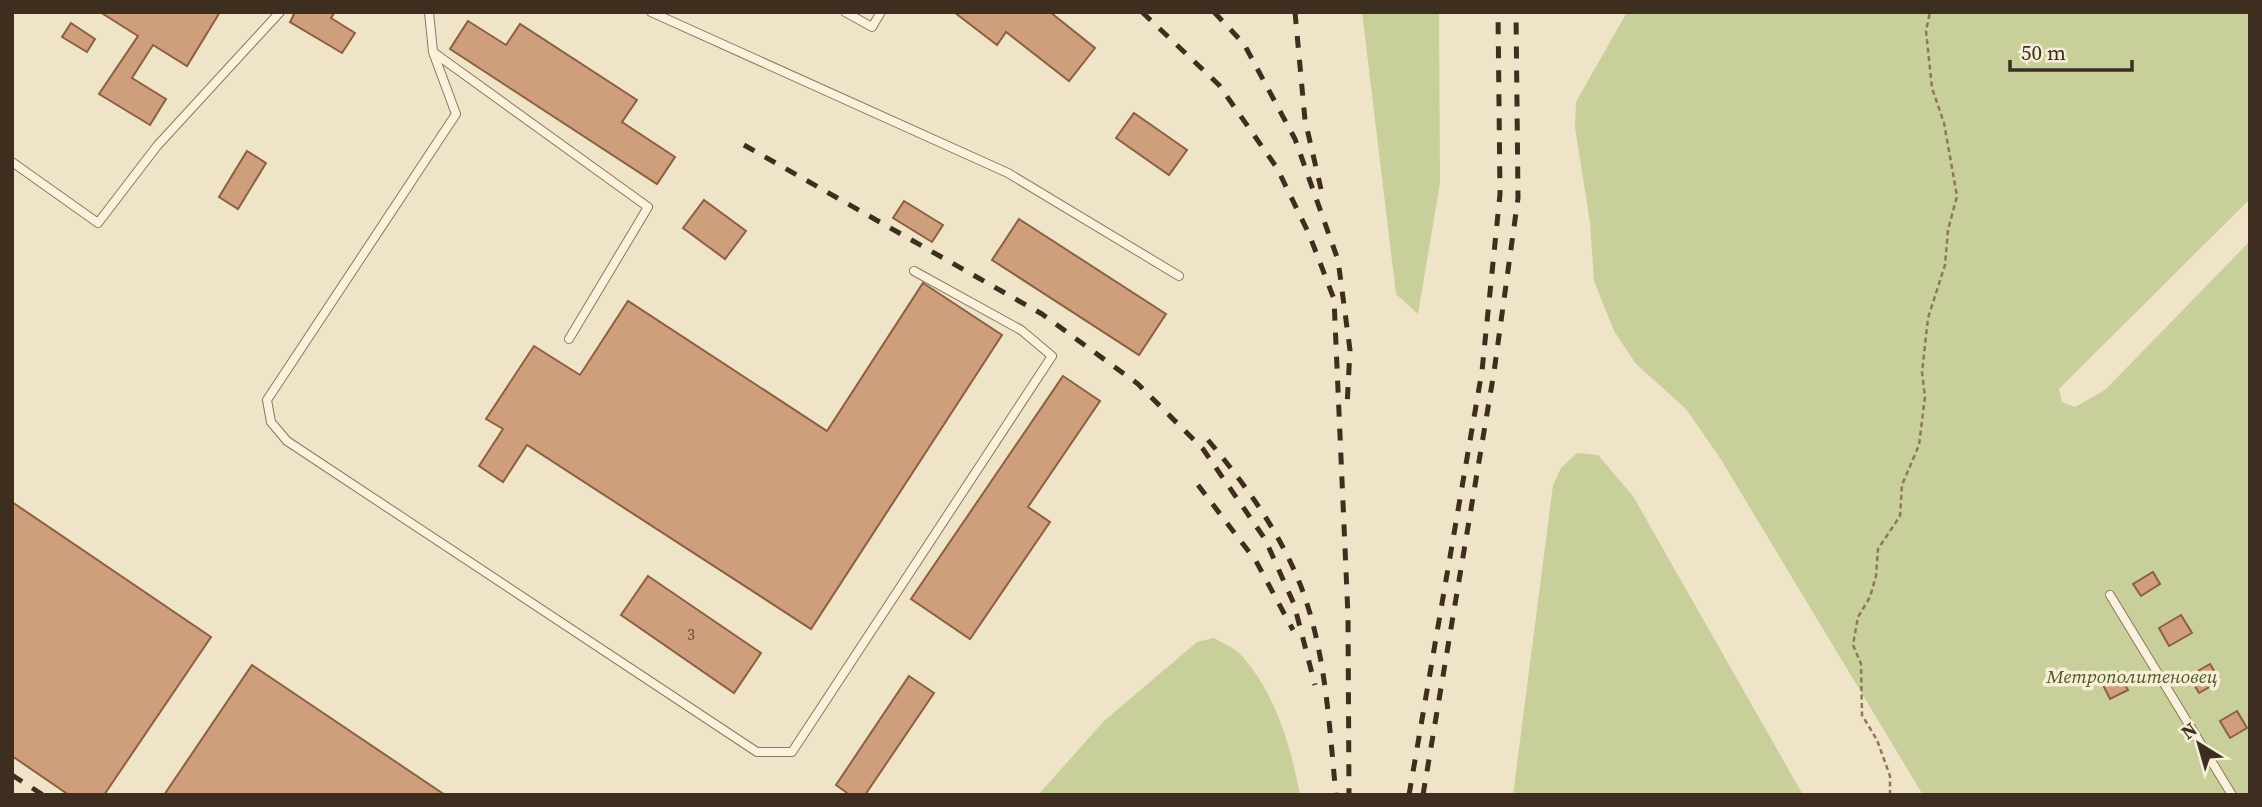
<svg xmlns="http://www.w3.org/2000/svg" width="2262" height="807" viewBox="0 0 2262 807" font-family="'Source Serif 4',serif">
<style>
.green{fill:#c9cf9b}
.building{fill:#cf9f7d;stroke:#8d5f41;stroke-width:2}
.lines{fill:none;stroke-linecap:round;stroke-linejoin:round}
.lane-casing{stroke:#8d765c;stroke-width:10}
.path{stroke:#8d765c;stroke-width:2.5;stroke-dasharray:5 3.5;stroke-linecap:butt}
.lane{stroke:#faf1dc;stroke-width:8}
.rail{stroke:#3d2e20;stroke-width:5;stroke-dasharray:12 12;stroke-linecap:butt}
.labels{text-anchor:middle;stroke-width:7;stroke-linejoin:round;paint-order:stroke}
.number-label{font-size:16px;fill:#624a37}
.park-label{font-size:19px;font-style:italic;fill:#4d5a26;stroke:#f7eed8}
</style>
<rect width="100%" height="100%" fill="#f0e4c8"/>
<path class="green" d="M1362 12H1439L1440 183 1418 314 1396 294Z
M1627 12H2250V199L2059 389 2062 402 2075 407 2105 390 2250 241V795H1923L1720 458 1686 409 1636 364 1614 331 1594 281 1590 223 1575 127 1576 102Z
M1577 453 1598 455 1633 496 1803 795H1513L1553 485 1561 468Z
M1214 638C1222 643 1235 648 1241 655 1275 692 1291 747 1300 795H1038L1104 721 1197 642Z"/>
<path class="building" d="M100 12H220L187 66 153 45 132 78 166 99 150 125 99 94 138 36Z
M295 12H335L331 18 355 33 342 53 290 22Z
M954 12H1050L1095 48 1069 81 1006 32 997 45Z
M468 21 506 45 520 24 637 100 622 122 675 157 657 184 450 49Z
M71 23 95 39 87 52 62 37Z
M1134 113 1187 150 1169 175 1116 138Z
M247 151 266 163 238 209 219 197Z
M704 200 746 231 725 259 683 228Z
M904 201 943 225 932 242 893 218Z
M1019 219 1166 314 1139 355 992 260Z
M923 283 1002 335 811 629 527 445 503 482 479 466 503 429 486 419 534 346 580 375 628 301 827 431Z
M1063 376 1100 401 1028 507 1050 522 970 639 911 599Z
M12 502 211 637 104 795H69L12 756Z
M2153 572 2160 584 2141 596 2133 584Z
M648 576 761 653 734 693 621 615Z
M2181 615 2192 633 2169 646 2159 628Z
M2210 664 2220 681 2199 693 2189 676Z
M252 665 445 795H164Z
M2118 672 2128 690 2110 699 2101 681Z
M909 676 934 693 865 795H850L836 785Z
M2237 711 2247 728 2230 738 2220 721Z"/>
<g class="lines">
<g class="lane-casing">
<path id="lane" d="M429 12 433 52 456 114 267 400 271 422 287 441 757 752H792L1052 356 1021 330 914 271
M651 12 1008 173 1179 276
M845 12 872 27 881 12
M433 52 648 207 569 339
M12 162 98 223 157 146 280 12
M2110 595 2232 795"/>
</g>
<path class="path" d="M1890 795V776L1877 740 1862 715 1861 664 1853 645 1858 617 1870 597 1876 576 1878 549 1900 516 1902 485 1919 445 1925 397 1922 372 1928 318 1945 265 1948 230 1957 196 1944 123 1932 88 1926 31 1930 12"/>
<use href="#lane" class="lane"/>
<path class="rail" d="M1142 12 1219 85 1277 168 1309 234 1334 299 1348 616 1349 795
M1214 12 1244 44 1295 139 1338 260 1350 350 1347 406
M1295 12 1305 120 1321 189
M744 145 1042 314 1138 384 1203 449 1265 539 1294 604 1315 685
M1208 440C1245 484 1279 531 1300 584 1326 650 1329 725 1336 795
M1198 485 1256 561 1293 630
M12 775 43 795
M1409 795 1482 371 1500 194 1498 12
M1423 795 1494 372 1518 198 1516 12"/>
</g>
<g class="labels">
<g class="number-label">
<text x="691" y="640">3</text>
</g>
<g class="park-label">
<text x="2132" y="683">Метрополитеновец</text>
</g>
</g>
<rect width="2262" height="807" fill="none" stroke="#3d2e20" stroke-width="28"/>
<g transform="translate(2199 744) rotate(323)" stroke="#f7eed8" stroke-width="5" paint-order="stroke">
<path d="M0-5L12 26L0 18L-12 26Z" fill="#3d2e20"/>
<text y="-10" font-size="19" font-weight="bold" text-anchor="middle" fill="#3d2e20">N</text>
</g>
<path d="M2010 60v10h122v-10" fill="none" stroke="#3d2e20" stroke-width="3.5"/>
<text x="2021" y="60" font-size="21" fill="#3d2e20" stroke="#f7eed8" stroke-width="5" paint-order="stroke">50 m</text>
</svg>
